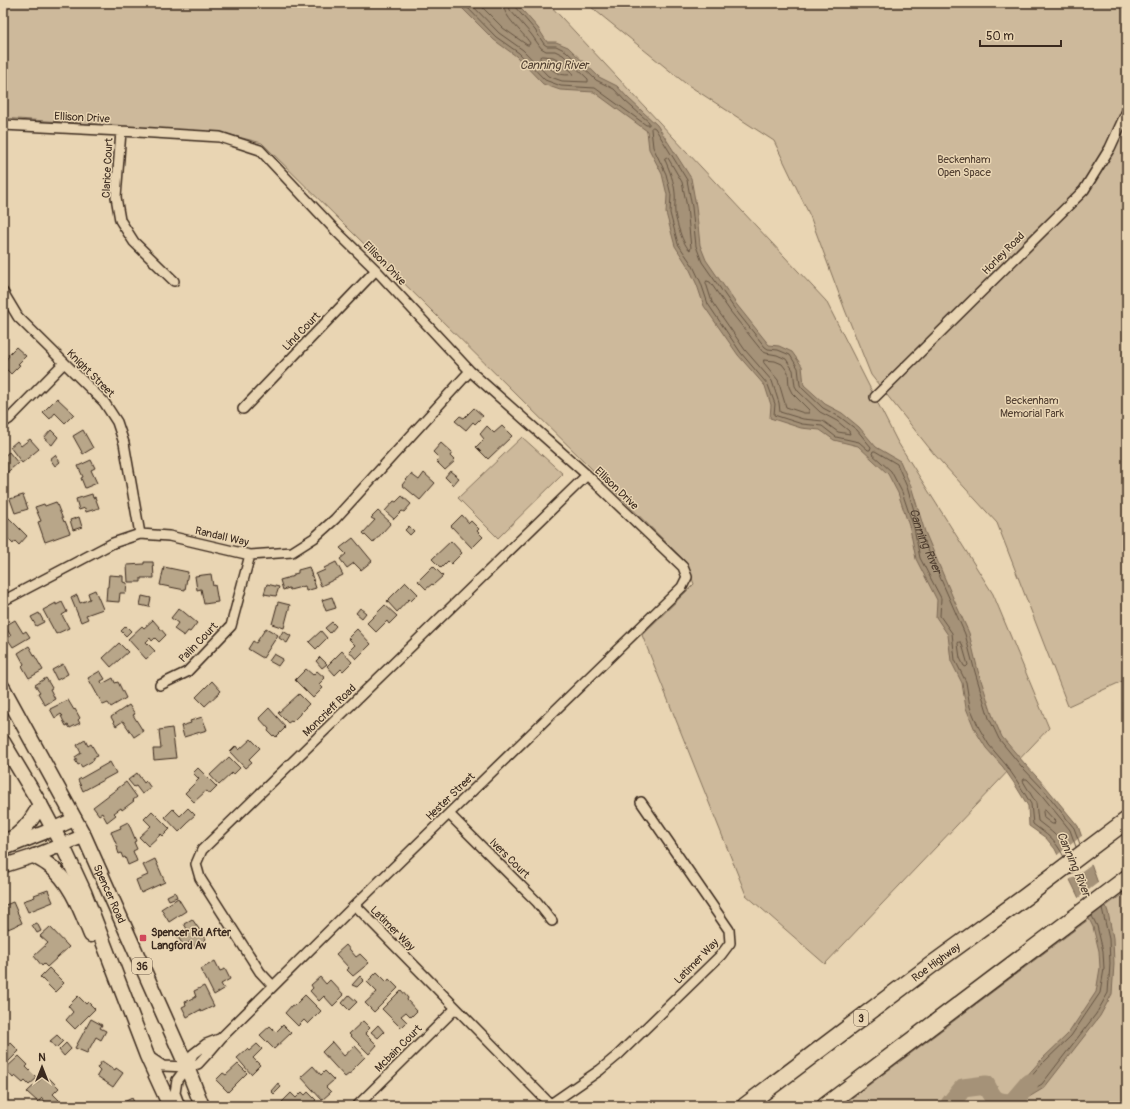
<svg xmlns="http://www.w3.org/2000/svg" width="1130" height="1109" viewBox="0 0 1130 1109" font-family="Pangolin,sans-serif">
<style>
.green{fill:#cdb99b;stroke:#84725c}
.water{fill:#a59278;stroke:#7b6854}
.pier{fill:#e9d5b3}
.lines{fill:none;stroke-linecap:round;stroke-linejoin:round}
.shore{stroke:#655442;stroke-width:1}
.river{stroke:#a59278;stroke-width:19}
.building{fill:#b8a689;stroke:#3b2a1e}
.street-casing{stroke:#3b2a1e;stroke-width:12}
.secondary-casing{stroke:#3b2a1e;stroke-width:16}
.primary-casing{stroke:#3b2a1e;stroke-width:17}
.highway-casing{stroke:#3b2a1e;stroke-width:19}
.street{stroke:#e9d5b3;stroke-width:9}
.secondary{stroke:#e9d5b3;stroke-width:13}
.primary{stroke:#e9d5b3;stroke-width:14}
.highway{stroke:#e9d5b3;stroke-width:16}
.poi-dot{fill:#d1495b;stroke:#e9d5b3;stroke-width:1.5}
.labels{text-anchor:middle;stroke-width:3;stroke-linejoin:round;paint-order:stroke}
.shield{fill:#e9d5b3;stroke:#6f5d4b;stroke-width:1}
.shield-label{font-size:10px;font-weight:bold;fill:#3b2a1e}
.street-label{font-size:11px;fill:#3b2a1e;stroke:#e9d5b3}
.park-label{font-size:11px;fill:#513f31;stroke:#e9d5b3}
.poi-label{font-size:11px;font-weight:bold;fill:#3b2a1e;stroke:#e9d5b3;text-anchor:start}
.water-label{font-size:12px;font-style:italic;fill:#503f30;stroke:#e9d5b3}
</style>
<rect width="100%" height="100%" fill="#e9d5b3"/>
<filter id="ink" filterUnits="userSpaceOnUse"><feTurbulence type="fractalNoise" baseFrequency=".025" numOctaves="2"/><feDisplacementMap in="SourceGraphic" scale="8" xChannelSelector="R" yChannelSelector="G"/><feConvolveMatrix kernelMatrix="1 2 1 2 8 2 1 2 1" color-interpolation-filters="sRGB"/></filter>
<g filter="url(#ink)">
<path class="green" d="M3 3H548L826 301 897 441 993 594 1049 728 825 964 746 895 642 635 694 584 686 562 262 143 223 133 3 118Z
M588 3H1127V679L1068 706 997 523 934 454 871 375 845 310 810 216 774 141 685 83 591 7Z
M522 437 563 474 498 538 458 498Z
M1127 891V1106H841L1113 901Z"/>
<path class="water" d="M457 3H516L538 28 547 42H556L568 47 599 77 617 86 628 98 657 125 691 178 696 206 700 245 706 260 737 305 769 345 779 346 792 352 802 366 804 385 825 404 842 413 859 427 876 447 900 461 911 486 925 532 954 600 969 633 978 671 993 717 1002 737 1025 764 1046 787 1078 826 1108 912 1113 938 1114 964 1112 994 1100 1016 1044 1088 1029 1097 1012 1103 1018 1086 1041 1060 1068 1034 1096 992 1100 968 1099 951 1093 927 1055 849 1046 838 1029 826 1028 806 1014 783 1003 767 986 748 975 730 966 708 962 683 951 661 948 635 936 617 937 600 916 559 910 529 898 493 888 474 858 446 834 440 820 430 801 428 770 418 771 405 765 386 738 355 704 306 697 285 689 268 675 246 666 213 667 195 662 174 649 149 647 131 594 92 560 90 543 84 516 56 494 40Z"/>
<path class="pier" d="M1083 835 1093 863 1068 881 1056 856Z
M1099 882 1107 905 1087 919 1077 899Z"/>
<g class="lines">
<g class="shore">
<path d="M463 3 496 37 519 53 545 80 561 86 595 88 646 125H649V122L625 101 614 89 596 80 566 51 556 46H547L544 44 535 30 515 7 514 3"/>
<path d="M470 3 499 33 523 50 548 76 562 81 588 82V79L563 55 555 51H546L541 48 531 34 510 10 509 3"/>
<path d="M478 3 503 28 527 45H529L530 43C522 31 503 17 503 3"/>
<path d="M542 56 553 57 559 60 572 72 573 74C559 78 549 68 540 59V57Z"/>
<path d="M653 127 655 128 687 180 692 207 696 246 702 262 734 308 765 347 768 349 778 350 790 355 798 368 800 385 802 388 823 408 840 417 857 430 871 447 870 450H868L859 442 836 437 822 426 802 424 774 415 775 404 768 385 741 353 708 304 701 283 693 266 678 244 670 213 671 195 666 174 653 147 651 129Z"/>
<path d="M665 158 667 157 668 158 682 182 687 207 691 248 690 250C683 246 676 221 675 213 674 206 676 200 675 193 674 182 670 171 665 160Z"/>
<path d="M707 281 710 282 730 311 762 351 766 353 777 355 786 359 793 370 795 386 798 391 820 412 837 421 849 431 850 434 838 432 823 421 803 419 780 412 779 403 772 381 745 350 712 302 706 283Z"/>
<path d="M764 360 775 361 782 364 788 372 789 387 792 393 809 410V413H804L786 407 778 380 764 363Z"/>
<path d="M959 642H961L962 644 968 665 966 667 964 666 960 658 958 644Z"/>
<path d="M1045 810 1055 821 1054 824H1052L1044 818 1043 812Z"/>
<path d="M1068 853C1060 837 1052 832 1038 821L1036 803 1023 781 1024 779H1027L1040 793 1070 830 1076 847"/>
<path id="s1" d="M1064 857C1055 839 1047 835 1033 824L1031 804 1017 781 1006 765 989 745 979 728 970 707 966 682 955 660 952 633 940 616 941 598 920 558 914 528 902 492 891 471 872 454 873 451H875L897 464 907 487 921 534 965 634 975 672 989 718 999 739 1022 767 1044 790 1074 828 1080 844"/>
<path d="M1092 916 1097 926 1103 951 1104 969 1100 993 1071 1036 1043 1063 1021 1088 1020 1093 1021 1095 1027 1093 1042 1084 1096 1014 1108 993 1110 964 1109 939 1102 908"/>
</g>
<path class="river" d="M950 1106V1104L963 1088 986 1085C993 1099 995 1103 1012 1103L1029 1083"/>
</g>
<path class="building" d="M16 347 26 356 18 364 20 365 11 374 3 366V363L9 356 8 355Z
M57 398 74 414 65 423 55 413 50 419 43 412Z
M474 408 483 416 475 424 473 422 466 430 455 421 460 416 464 418Z
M487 426 494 433 502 426 512 436 488 459 476 447 484 439 480 434Z
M51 430 58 437 52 445 44 438Z
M83 430 93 448 83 454 73 436Z
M30 439 39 449 22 463 10 447 17 441 21 446Z
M441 443 452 453 450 456 455 461 445 470 436 461 439 458 433 452Z
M9 452 18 463 3 476V457Z
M55 455 60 462 55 466 50 459Z
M91 460 95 468 91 470 97 483 85 488 81 478 83 477 78 466Z
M450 471 459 478 453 485 445 477Z
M424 473 435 483 420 500 402 485 411 474 419 480Z
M92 494 93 498 95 497 99 508 86 512 85 508 79 510 76 499Z
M23 495 28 509 15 513 10 499Z
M402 496 411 504 404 512 402 511 394 519 385 511 394 501 396 502Z
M56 502 64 522 65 521 70 533 45 542 38 522 41 521 35 507 44 504 45 506Z
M378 511 391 523 373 543 363 533 375 520 371 518Z
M3 512 27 536 19 545 15 541 13 544 3 534Z
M462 515 469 523 471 521 479 529 477 531 483 537 472 548 451 526Z
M79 517 82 527 73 530 70 520Z
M409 526 414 531 410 535 405 530Z
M353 538 372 561 361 570 354 563 347 568 340 559 346 554 340 548Z
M451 541 462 553 451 564 448 561 441 568 432 559Z
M144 562H153L154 578H141V582H128L127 565 144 564Z
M336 562 343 575 321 586 316 574 325 570 324 568Z
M433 566 443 576 433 585 432 584 426 589 418 581Z
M164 567 188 572 185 590 160 585Z
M309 567 316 588 306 591 305 586 290 590 289 588 283 590 280 580 294 576V574L298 573V570Z
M211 574 213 586 215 585 218 602 204 604 201 589 197 590 195 576Z
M109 575 123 576V582L127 583 126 593H120L119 602 106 601 107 587H108Z
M406 582 418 594 411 601 409 599 397 612 387 601Z
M267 584 279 587 276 596 264 594Z
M95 590 103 609 86 615 88 619 81 622 71 598 77 595 80 603 90 599 88 593Z
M142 596 151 598 149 607 140 605Z
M332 597 336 608 326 611 322 600Z
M62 602 67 612 62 615 69 628 56 634 43 610 56 603V605Z
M278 602 290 605 284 628 272 624Z
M385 605 397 616 389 624 387 621 376 632 367 623Z
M179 608 197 623 190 632 188 631 184 636 174 629 178 623 171 618Z
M360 608 366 613 362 618 356 613Z
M39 613 44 622 36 626 31 617Z
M15 620 23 633 26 631 30 637 13 647 7 638 11 636 5 626Z
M153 620 166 635 159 642 155 638 152 641 150 638 146 642 155 651 146 659 128 639 142 626 144 628Z
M332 622 336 626 330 633 325 628Z
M126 626 131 631 126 636 121 631Z
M266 628 278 635 263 658 248 649 253 641 256 643Z
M357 629 371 644 356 659 349 651 355 645 348 638Z
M283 631 291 636 287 643 279 638Z
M321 631 327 638 316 649 309 642Z
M119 643 128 652 111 667 103 658Z
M29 646 43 670 29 678 22 666 24 664 18 653Z
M342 651 352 662 343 671 341 669 335 675 327 666Z
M274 654 283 659 278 666 269 661Z
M320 657 327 664 322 668 316 661Z
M63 664 68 674 57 680 52 670Z
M306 669 313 675 317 671 325 678 319 684 323 688 313 698 295 680Z
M100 671 105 679 101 681 102 684 113 678 115 683 118 682 126 698 111 707 108 703 103 705 88 678Z
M46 678 52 688 50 689 55 699 45 705 38 693 40 692 35 685Z
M212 681 221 691 205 706 196 697Z
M299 694 309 704 300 713V714L292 722 291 721 288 723 278 713Z
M68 700 74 710 75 709 80 718 78 720 80 723 70 728 68 725 66 726 61 716H63L61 714 55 718 50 709Z
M129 705 135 714 133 715 143 731 134 737 123 721 116 726 111 717Z
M269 708 285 726 284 727 285 728 276 737 274 735 273 736 268 731 269 729 259 718Z
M202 717 207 730 184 737 181 726 191 723 190 721Z
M172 728 176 758 154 760 153 749H161L159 730Z
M251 739 260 748 249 759 252 762 245 768 230 752 236 746 239 750Z
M85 740 88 746 91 744 98 756 93 758 94 760 82 767 80 764 78 765 75 760H77L75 757 81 753 77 745Z
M229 757 240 768 233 775 232 773 219 785 210 775Z
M110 762 116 773 83 791 78 780Z
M198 768 217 787 210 794 206 791 194 802 185 793 199 779 193 773Z
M137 773 144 783 146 781 151 788 142 794 136 786 134 787 128 780Z
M126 782 137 797 133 800 134 801 122 810 121 808 114 813 116 815 107 822 102 813 99 815 93 807Z
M188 808 195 815 187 822 188 823 179 832 165 817 173 809 180 816Z
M152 811 170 829 163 836 161 834 148 846 139 837 151 826 144 819Z
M128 822 136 841 134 842 137 849 133 851 137 861 128 865 125 857 123 858 121 853 119 854 117 848H118L111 832 121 828 120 826Z
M155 859 165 882 141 893 136 880 148 875 143 865Z
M48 890 53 902 28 912 23 901 35 897 34 895Z
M175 892 177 897 169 900 167 896Z
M178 898 186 911 169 922 161 909Z
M13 902 22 923 8 929 3 918V917L6 916 3 909V906Z
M192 919 206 939 195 947 191 941 184 946 177 936 187 929 184 924Z
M37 923 41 931 37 933 32 925Z
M50 927 69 947 47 967 44 964 42 966 34 956 48 943 40 936Z
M346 945 356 957 360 954 369 963 353 976 347 970 349 968 336 954Z
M215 961 220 971 225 969 230 979 221 984 224 989 214 995 201 969Z
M49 968 64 983 55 992 40 977Z
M377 972 387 982 389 979 398 988 374 1012 365 1003 377 992 367 982Z
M360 976 364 980 357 987 352 985Z
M320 977 326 984 330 980 344 995 333 1006 324 996 319 1001 310 991 313 988 311 985Z
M204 986 214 1006 201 1012 200 1010 187 1017 182 1007 186 1005 185 1002 196 997 194 991Z
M401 990 408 998 407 1000 417 1011 411 1017 406 1012 401 1016 407 1022 401 1028 382 1009Z
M305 995 321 1011 308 1024 304 1020 298 1026 285 1013 292 1005 294 1006Z
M349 995 357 1002 349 1010 342 1003Z
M78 996 86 1004 88 1002 95 1009 75 1029 66 1020 73 1012 68 1006Z
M91 1019 102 1025 100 1028 106 1031 101 1040 96 1037 87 1053 75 1048Z
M363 1021 370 1028 365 1033 377 1045 369 1054 349 1034Z
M283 1025 291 1033 274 1049 260 1035 270 1026 276 1032Z
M378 1025 384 1032 378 1038 371 1032Z
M57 1035 63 1041 56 1048 50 1041Z
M10 1042 19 1051 3 1067V1047L4 1048Z
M332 1042 344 1056 355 1046 365 1057 352 1070 353 1071 345 1077 322 1052Z
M66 1043 71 1049 64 1056 59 1050Z
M257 1044 262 1049 253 1058 260 1065 251 1074 237 1058 247 1049 249 1051Z
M19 1056 28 1065 26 1067 37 1078 29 1085 25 1081 23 1083 15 1076 13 1078 5 1069Z
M102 1061 115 1070 116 1068 123 1073 113 1087 97 1076 100 1071 97 1068Z
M238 1064 247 1073 228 1092 216 1080 223 1073 226 1075Z
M313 1066 321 1075 325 1071 334 1080 326 1087 331 1092 322 1100 301 1077Z
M44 1076 47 1080 49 1078 59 1088 53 1094 59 1100 53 1106H49L42 1098 38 1102 27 1092Z
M278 1083 281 1087 274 1094 271 1091Z
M302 1092 305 1095 308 1092 316 1100 310 1106H286L282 1102 291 1093 296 1098Z
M132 1098 136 1106H123L122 1103Z"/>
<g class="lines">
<g class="street-casing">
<path id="street" d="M3 125 121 131 220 137 260 150 337 232 376 270 470 371 587 475 683 567 687 577 682 587 355 905 221 1038 210 1051 198 1064 187 1067 163 1066 148 1056
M121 131 116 197 120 220 134 242 174 281
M3 292 18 317 104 402 117 422 124 443 140 534
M875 397 1084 190 1110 148 1127 111
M243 409 376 270
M3 423 9 419 64 363
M3 601 113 543 140 534 169 536 250 555 292 552 314 538 335 519 470 371
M160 685 187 672 231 626 250 555
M449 814 537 902 552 921
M355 905 550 1104
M273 986 260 972 200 878 196 864 202 850 587 475
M180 1106 175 1093 177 1080 187 1067 193 1054 206 1044 219 1039
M357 1106 456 1008
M548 1106 600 1070 618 1055 721 955 730 943 729 930 641 802"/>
</g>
<g class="secondary-casing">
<path id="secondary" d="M3 849 53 829 75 819
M3 866 34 856 84 836"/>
</g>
<g class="primary-casing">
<g id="primary">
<path id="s2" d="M3 688 84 836 187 1067 202 1106"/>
<path d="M3 742 40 804 66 853 84 892 147 1056 170 1106"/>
<path d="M3 842C8 840 13 838 17 835 27 827 35 815 40 804"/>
<path d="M34 856C39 859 45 862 50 866 71 882 81 911 91 935"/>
</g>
</g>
<g class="highway-casing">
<g id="highway">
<path id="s3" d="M745 1106 930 966 1025 897 1127 820"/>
<path d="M825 1106 1127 878"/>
</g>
</g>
<use href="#street" class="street"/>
<use href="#secondary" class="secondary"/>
<use href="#primary" class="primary"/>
<use href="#highway" class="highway"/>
</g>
</g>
<rect class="poi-dot" x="139" y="934" width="8" height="8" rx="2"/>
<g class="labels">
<g class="shield">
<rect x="132" y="958" width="20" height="16" rx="3"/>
<rect x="854" y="1010" width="14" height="16" rx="3"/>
</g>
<g class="shield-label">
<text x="142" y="970">36</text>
<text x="861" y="1022">3</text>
</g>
<g class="street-label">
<text transform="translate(82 117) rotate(3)" y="4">Ellison Drive</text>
<text transform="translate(107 168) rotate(-87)" y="4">Clarice Court</text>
<text transform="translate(1003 253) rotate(-45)" y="4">Horley Road</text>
<text transform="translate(385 263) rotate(46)" y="4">Ellison Drive</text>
<text transform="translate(301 331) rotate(-46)" y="4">Lind Court</text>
<text transform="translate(91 373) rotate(45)" y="4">Knight Street</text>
<text transform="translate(617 488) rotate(44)" y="4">Ellison Drive</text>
<text transform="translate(222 536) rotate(13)" y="4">Randall Way</text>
<text transform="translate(198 642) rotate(-46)" y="4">Palin Court</text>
<text transform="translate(329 710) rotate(-44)" y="4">Moncrieff Road</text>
<text transform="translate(450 796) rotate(-44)" y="4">Hester Street</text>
<text transform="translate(510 858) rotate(45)" y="4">Ivers Court</text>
<text dy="4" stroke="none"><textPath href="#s2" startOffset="232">Spencer Road</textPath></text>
<text transform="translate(393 928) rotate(45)" y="4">Latimer Way</text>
<text transform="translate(696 961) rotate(-46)" y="4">Latimer Way</text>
<text dy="4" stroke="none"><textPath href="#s3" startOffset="239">Roe Highway</textPath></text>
<text transform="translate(398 1048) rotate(-45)" y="4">Mcbain Court</text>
</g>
<g class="park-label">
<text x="964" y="163">Beckenham<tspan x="964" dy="13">Open Space</tspan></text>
<text x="1032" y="404">Beckenham<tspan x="1032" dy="13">Memorial Park</tspan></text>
</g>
<g class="poi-label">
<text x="151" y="936">Spencer Rd After<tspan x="151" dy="13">Langford Av</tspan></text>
</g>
<g class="water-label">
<text x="554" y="69">Canning River</text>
<text dy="4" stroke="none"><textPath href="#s1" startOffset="573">Canning River</textPath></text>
<text transform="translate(1074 864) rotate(67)" y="4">Canning River</text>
</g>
</g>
<rect width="1130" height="1109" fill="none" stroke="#e9d5b3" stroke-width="16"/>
<rect x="8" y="8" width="1114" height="1093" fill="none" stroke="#3b2a1e" stroke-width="1.5" filter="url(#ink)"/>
<g transform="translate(42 1067)" stroke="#e9d5b3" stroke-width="3" paint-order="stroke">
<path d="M0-3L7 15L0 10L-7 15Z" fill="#3b2a1e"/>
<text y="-6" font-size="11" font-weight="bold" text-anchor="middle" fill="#3b2a1e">N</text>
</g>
<path d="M980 40v6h81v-6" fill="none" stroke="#3b2a1e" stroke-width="2"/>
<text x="986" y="40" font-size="12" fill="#3b2a1e" stroke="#e9d5b3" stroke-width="3" paint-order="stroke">50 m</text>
</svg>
